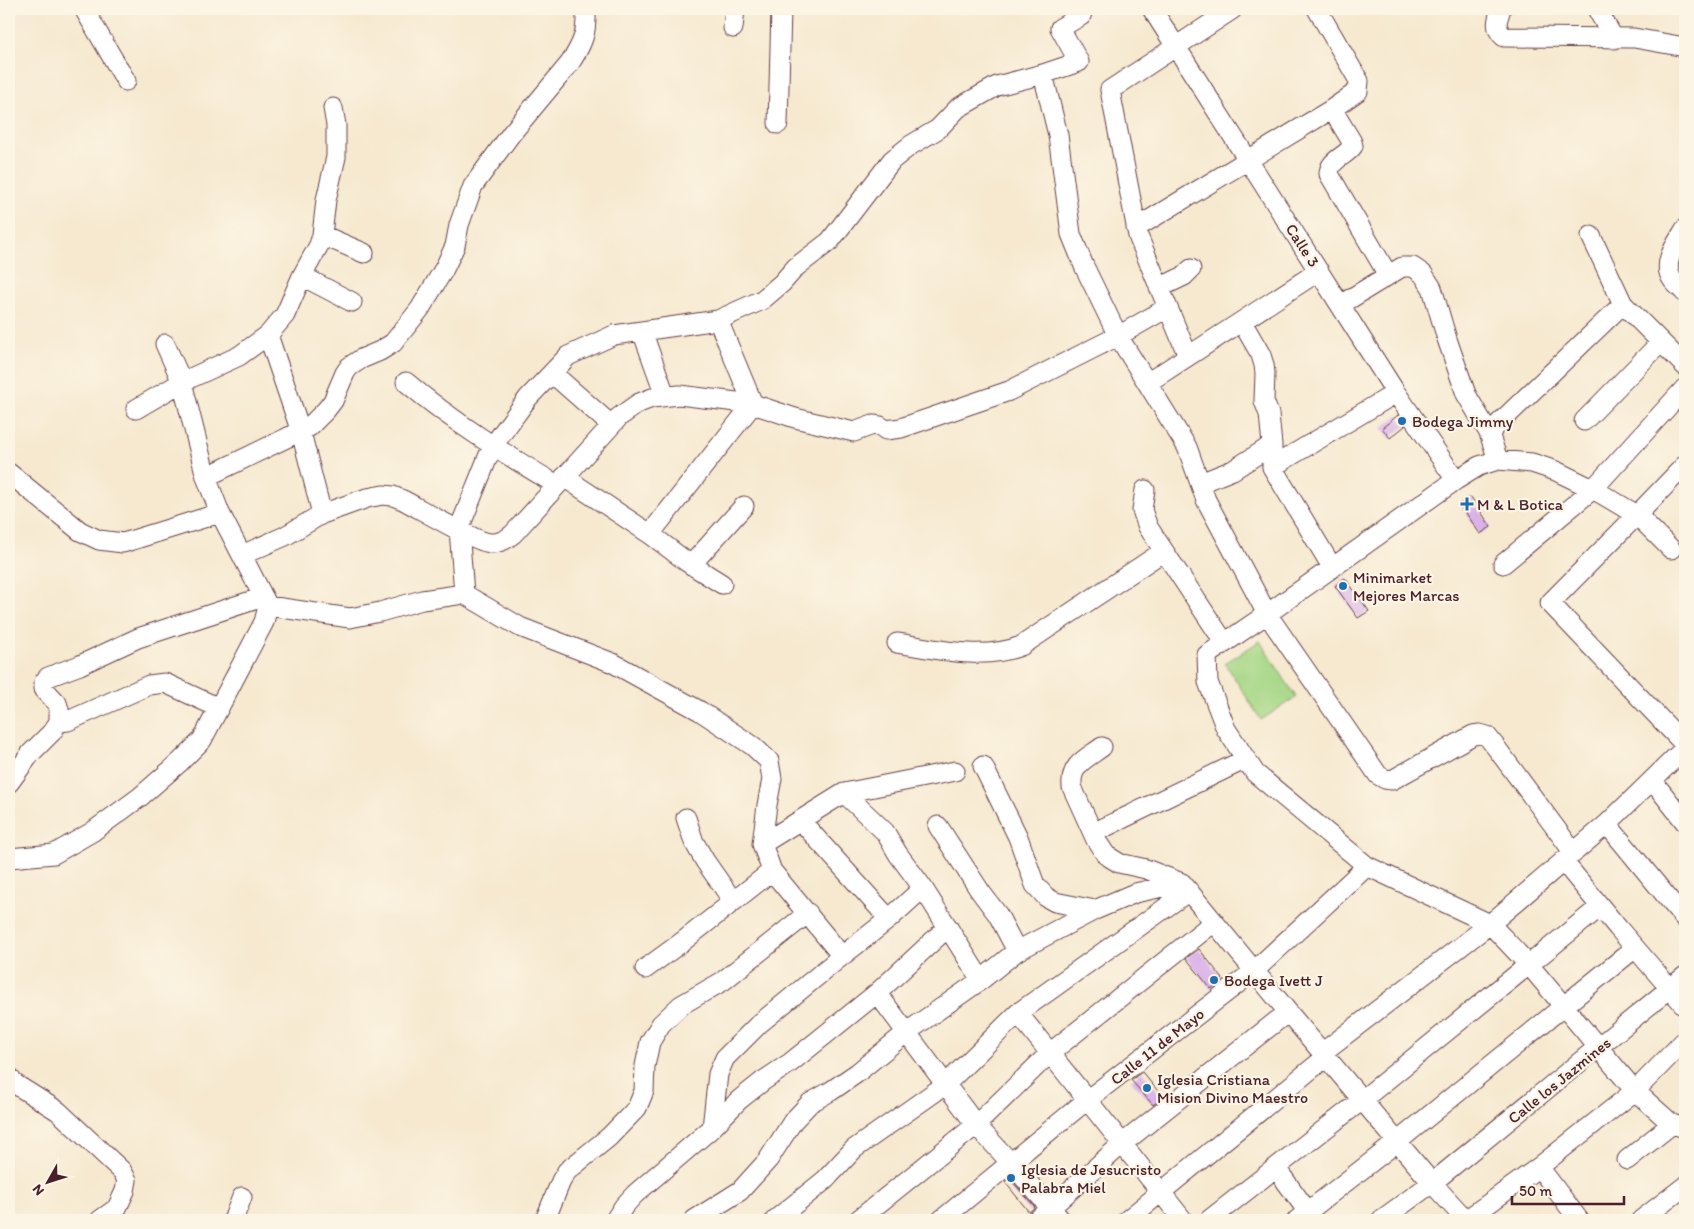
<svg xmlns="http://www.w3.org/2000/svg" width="1694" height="1229" viewBox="0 0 1694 1229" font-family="Itim,sans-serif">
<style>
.green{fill:#a6d786;stroke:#787b58}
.building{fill:#dab1e9}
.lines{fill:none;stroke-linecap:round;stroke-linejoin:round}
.minor-casing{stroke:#643d44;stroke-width:21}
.minor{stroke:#fff;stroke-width:19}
.poi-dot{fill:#1f6fb2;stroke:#fcf5e5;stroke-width:2}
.labels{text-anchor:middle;stroke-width:4.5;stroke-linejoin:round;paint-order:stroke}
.street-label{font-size:16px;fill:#4a1f2b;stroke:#fcf5e5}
.poi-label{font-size:16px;fill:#4a1f2b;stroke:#fcf5e5;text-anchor:start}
</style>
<rect width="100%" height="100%" fill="#fcf5e5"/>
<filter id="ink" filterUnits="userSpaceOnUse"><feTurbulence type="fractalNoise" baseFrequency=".02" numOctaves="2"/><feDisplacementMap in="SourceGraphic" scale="10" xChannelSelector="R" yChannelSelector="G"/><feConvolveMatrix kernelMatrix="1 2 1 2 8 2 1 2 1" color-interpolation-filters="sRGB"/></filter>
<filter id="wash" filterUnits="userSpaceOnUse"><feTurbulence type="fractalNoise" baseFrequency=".0096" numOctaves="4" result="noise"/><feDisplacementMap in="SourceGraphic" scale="20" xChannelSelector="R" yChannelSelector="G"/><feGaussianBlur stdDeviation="1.12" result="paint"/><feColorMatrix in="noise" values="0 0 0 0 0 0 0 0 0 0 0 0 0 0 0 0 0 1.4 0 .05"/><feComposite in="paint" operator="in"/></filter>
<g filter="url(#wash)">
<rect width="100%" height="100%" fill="#f6e9d0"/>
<path class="green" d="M1260 641 1296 697 1261 720 1225 663Z"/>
<g id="blocks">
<path class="building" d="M1398 415 1405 426 1390 438 1382 428Z
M1471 497 1491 527 1480 534 1460 504Z
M1345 578 1369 611 1358 618 1335 586Z
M1199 949 1223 979 1211 989 1186 958Z
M1142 1072 1163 1097 1153 1105 1131 1080Z
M1009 1178 1035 1207 1029 1212 1005 1182Z"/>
</g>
</g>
<g filter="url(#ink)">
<use href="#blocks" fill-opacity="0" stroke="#643d44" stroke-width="1"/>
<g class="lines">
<g class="minor-casing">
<path id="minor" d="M84 9 126 81
M1152 9 1396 393 1456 480
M1501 9C1497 20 1494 28 1504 37L1634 38 1685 47
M1597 9 1614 39
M733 28 735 9
M1043 74 1058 135 1071 234 1084 266 1118 336 1187 447 1206 500 1267 614 1378 775 1385 779 1392 780 1473 735 1480 734 1487 736 1495 746 1574 853
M1332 109 1352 142 1353 146C1345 157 1329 160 1329 174L1388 275
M778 124 781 9
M1136 228 1332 109 1358 91 1359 81 1317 9
M1685 229C1677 243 1661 263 1672 279 1675 284 1681 288 1685 293
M322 235 364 253
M1591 236 1623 304 1685 366
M302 276 352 302
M1159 288 1184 276 1191 269
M1340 305 1402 267H1413L1423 274 1432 288 1447 339 1466 394 1489 433 1498 460
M718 320 753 404
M1242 322 1261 355 1264 365 1265 373 1264 401 1269 414 1272 445V467
M642 331 665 395
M268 335 301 432 322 514
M165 344 182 382 206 477 220 513 268 606
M1188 356 1138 236 1110 90 1233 9
M552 373 611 425
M406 382C453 422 505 454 557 485
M1147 383 1319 271
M136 409 182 382 239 356 268 335 285 315 302 276 319 245 322 235 326 200 336 157V125L333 108
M1584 421 1661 342
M1489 433 1623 304
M1685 465 1637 515 1550 603 1685 745
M9 473 80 531 99 540 123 543 220 513
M206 477 309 427 326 410 333 401 345 373 349 367 361 359 380 351 393 343 420 309 444 269 455 246 459 225 473 186 511 134 570 63C583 43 587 33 586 9
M564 477 650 534 687 562 722 584
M1200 483 1233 470 1272 445
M1145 490 1142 510 1148 527 1224 642
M650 534 753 404
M1671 549 1637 515 1593 489 1556 471 1532 463 1498 460 1479 466 1456 480 1267 614 1207 655 1208 682 1226 729 1255 773 1367 866 1490 924 1529 965 1635 1091 1672 1124 1685 1128
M242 555 285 536 322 514 367 498 383 495 393 496 403 500C419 508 478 544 492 543 500 543 507 539 513 534L619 417 639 403 652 398 679 395 753 404 795 418 854 432 873 425 880 426 886 430 901 428 1009 391 1118 336 1167 308
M1503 564 1593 489 1685 388
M691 565 744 506
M1332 567 1272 467 1396 393
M464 594 459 529 492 447 528 398 568 356 614 335 718 320 762 300 782 283 796 267 830 241 892 160 911 145 938 129 958 108 997 86 1043 74 1079 62 1060 28 1081 16 1083 9
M897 643C936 649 982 661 1021 646L1164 551
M59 722 68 721 149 685 165 683 219 708
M1102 747C1086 759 1070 764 1072 787L1096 840 1106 855 1119 863 1146 869 1182 883 1288 1012 1432 1183 1466 1220 1539 1167 1635 1091 1685 1040
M983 766 1018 837 1035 885 1046 897 1055 902 1095 910
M1652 780 1685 822
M9 783 31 753 52 732 59 722V709L57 703 44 689V682L48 677 80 665 138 638 263 597
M844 793 885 832 898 854 923 888 981 980
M686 818 694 842 705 861 733 901
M801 821 889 919
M1607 824 1685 919
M938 826 980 891 998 915 1017 951
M1093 833 1246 759
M762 844 844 793 955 771
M9 858 54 854 92 832 140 797 180 762 202 740 264 622 268 606 350 618 380 612 422 600 464 594 520 627 613 663 700 711 753 746 769 761 772 779 767 805 762 844 772 871 842 956 759 1024 725 1058 718 1074 712 1128 635 1194 624 1206 615 1220
M1563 861 1618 928 1685 1006
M842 956 889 919 923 888
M645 969 682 942 772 871
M877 993 976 1125 1011 1163 1061 1220
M1018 1013 1183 1220
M1323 1052 1490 924 1607 824 1685 748
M9 1077 15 1084 58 1111 122 1171 127 1180 125 1191 117 1208 100 1220
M712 1128 739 1100 763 1081 790 1063 877 993 948 927
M1627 1160 1672 1124
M1539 1167 1579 1220
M1276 1168 1308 1212
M233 1220 242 1197
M545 1220 561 1181 567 1171 609 1137 637 1108 644 1091 645 1066 650 1042 661 1024 681 1005 723 981 808 913
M694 1220 740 1191 768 1160 793 1121 810 1103 831 1091 857 1073 907 1032 981 980 1017 951 1095 910 1135 893 1182 883
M775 1220 825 1180 854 1149 945 1085 1018 1013 1189 891
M858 1220 976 1125 1050 1053 1214 922
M941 1220 1087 1100 1254 971 1367 866
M1037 1220 1122 1144 1288 1012
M1127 1220 1326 1057
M1209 1220 1362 1100 1600 907
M1297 1220 1397 1142 1635 948
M1381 1220 1432 1183 1685 976
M1641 1220 1685 1186"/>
</g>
<use href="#minor" class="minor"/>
</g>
</g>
<g class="poi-dot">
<circle cx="1402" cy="421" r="5"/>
<path d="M1464.5 496.5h5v5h5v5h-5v5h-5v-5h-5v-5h5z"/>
<circle cx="1343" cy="586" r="5"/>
<circle cx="1214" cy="980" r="5"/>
<circle cx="1147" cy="1088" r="5"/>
<circle cx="1011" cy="1178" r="5"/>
</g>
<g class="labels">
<g class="street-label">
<text transform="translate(1303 245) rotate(57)" y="6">Calle 3</text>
<text transform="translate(1157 1046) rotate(-38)" y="6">Calle 11 de Mayo</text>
<text transform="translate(1559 1080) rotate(-39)" y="6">Calle los Jazmines</text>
</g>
<g class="poi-label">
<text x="1412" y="427">Bodega Jimmy</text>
<text x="1477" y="510">M &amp; L Botica</text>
<text x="1353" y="583">Minimarket<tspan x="1353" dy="18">Mejores Marcas</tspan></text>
<text x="1224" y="986">Bodega Ivett J</text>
<text x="1157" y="1085">Iglesia Cristiana<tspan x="1157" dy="18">Mision Divino Maestro</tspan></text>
<text x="1021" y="1175">Iglesia de Jesucristo<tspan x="1021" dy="18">Palabra Miel</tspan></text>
</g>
</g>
<rect width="1694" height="1229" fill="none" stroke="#fcf5e5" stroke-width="30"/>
<g transform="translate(48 1182) rotate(231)" stroke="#fcf5e5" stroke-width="4" paint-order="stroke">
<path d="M0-4L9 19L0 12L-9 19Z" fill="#4a1f2b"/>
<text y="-8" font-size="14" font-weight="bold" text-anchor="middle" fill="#4a1f2b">N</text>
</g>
<path d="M1512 1196v8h112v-8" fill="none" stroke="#4a1f2b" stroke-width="2.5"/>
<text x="1519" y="1196" font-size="15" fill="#4a1f2b" stroke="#fcf5e5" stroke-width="4" paint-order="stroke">50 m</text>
</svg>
